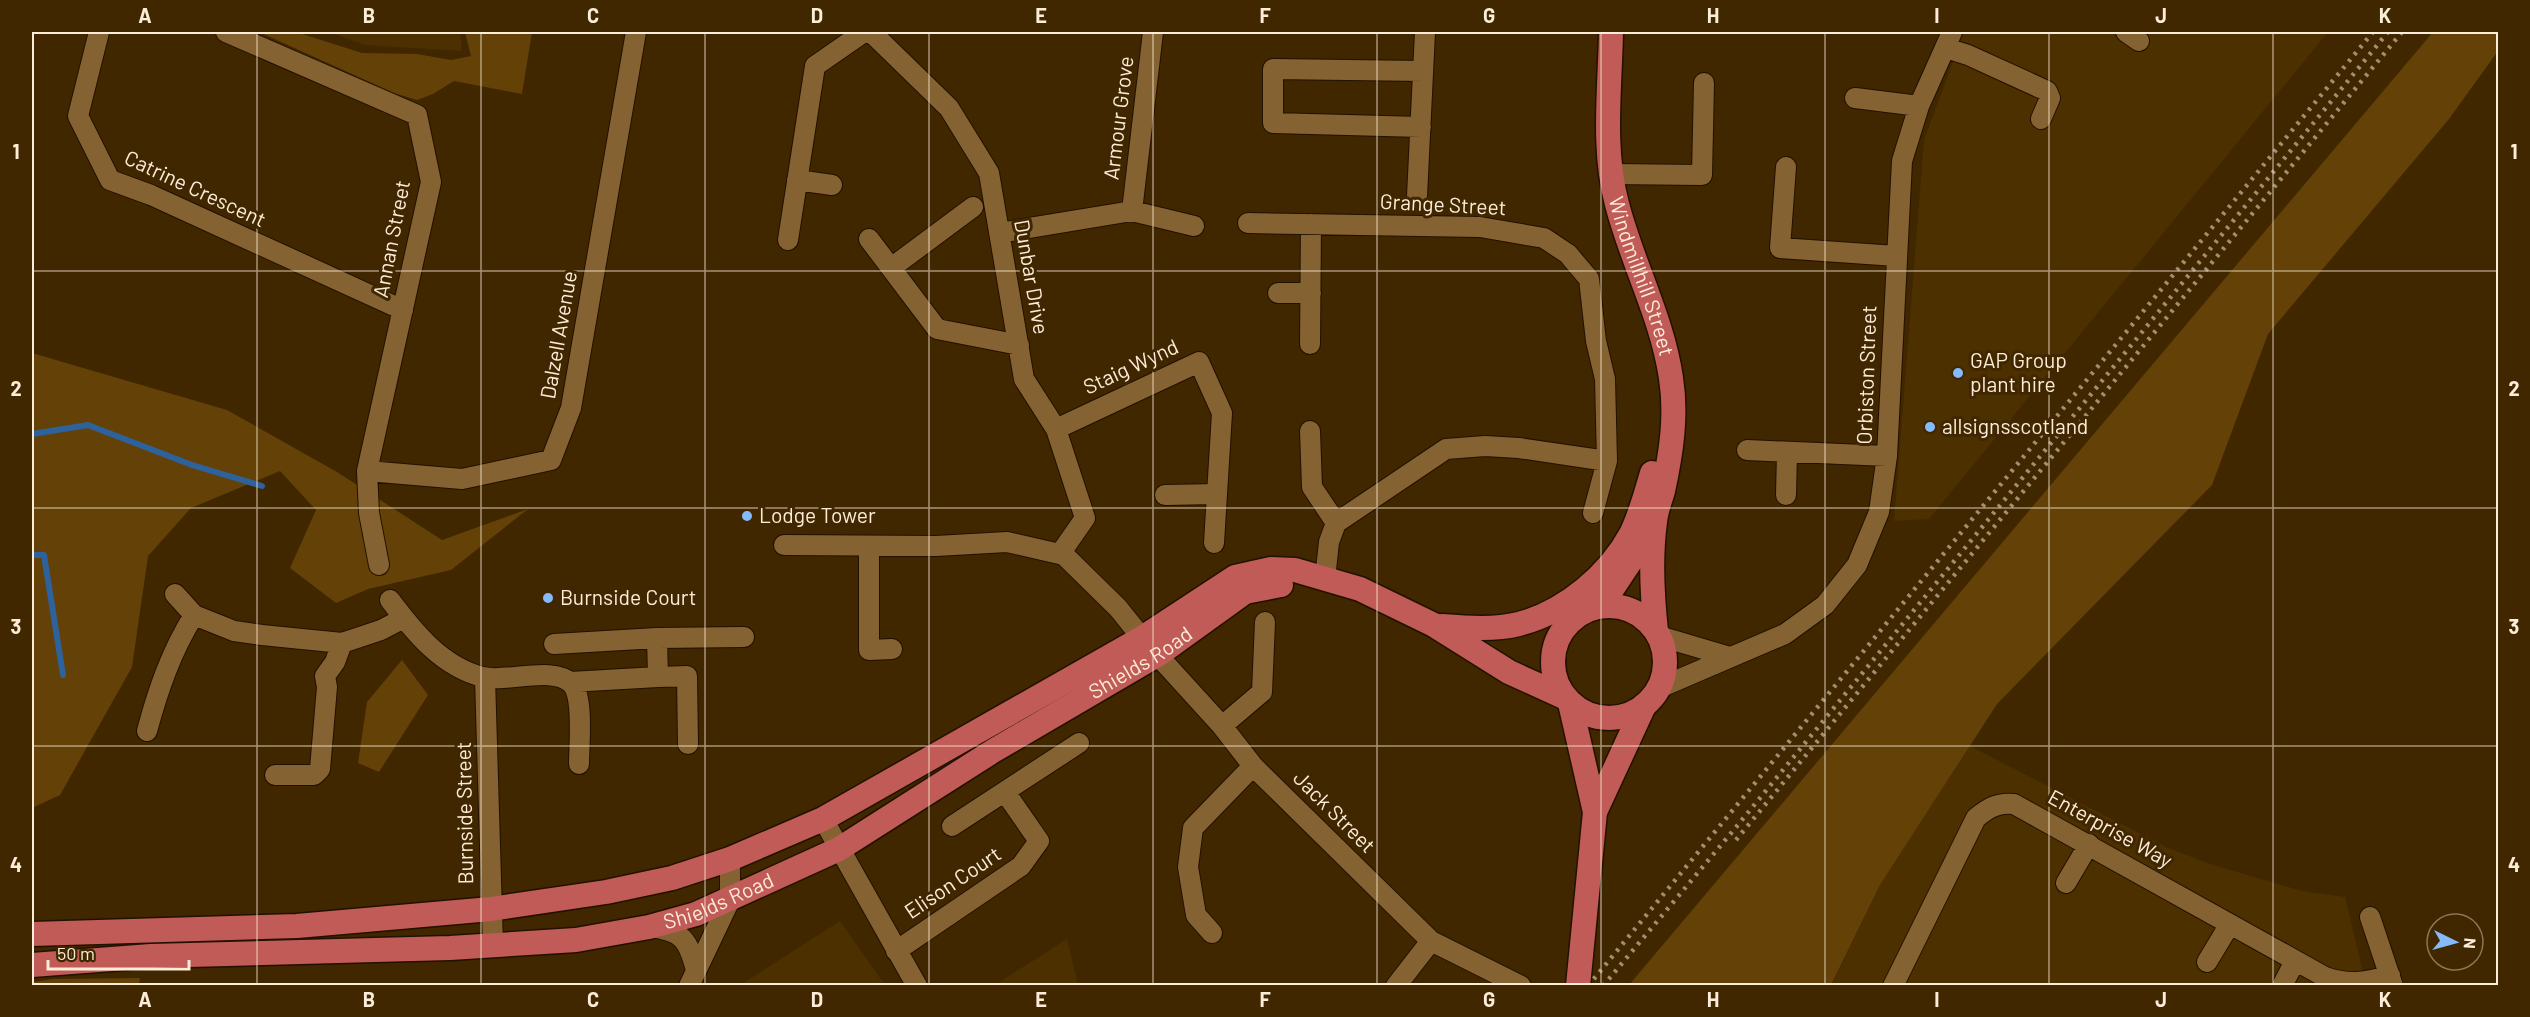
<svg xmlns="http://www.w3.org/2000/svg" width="2530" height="1017" viewBox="0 0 2530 1017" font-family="Barlow,sans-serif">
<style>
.built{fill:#4d3000}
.green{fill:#644107}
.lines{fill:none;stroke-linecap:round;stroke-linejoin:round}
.stream{stroke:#2d629d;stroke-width:6}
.minor-casing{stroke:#210;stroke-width:22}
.major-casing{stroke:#210;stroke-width:27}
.minor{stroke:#856231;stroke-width:20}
.major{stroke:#c05b57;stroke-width:24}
.rail{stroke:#a28e71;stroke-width:4.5;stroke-dasharray:3 6;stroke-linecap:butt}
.grid{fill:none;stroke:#fcecd8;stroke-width:1.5;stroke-opacity:0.55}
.poi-dot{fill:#85bbfb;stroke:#402700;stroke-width:2}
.labels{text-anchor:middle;stroke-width:6;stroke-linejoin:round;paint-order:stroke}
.street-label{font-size:21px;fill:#fcecd8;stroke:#402700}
.poi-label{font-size:21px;fill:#fcecd8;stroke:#402700;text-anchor:start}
.neatline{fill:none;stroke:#fcecd8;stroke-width:2}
.grid-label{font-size:20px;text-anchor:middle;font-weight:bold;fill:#fcecd8}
</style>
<rect width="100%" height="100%" fill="#402700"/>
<path class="built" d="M329 32H460L462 51 365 45Z
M1964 32H2328L1929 519 1894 521 1924 140Z
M1970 746 2166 847 2210 864 2302 891 2345 897 2366 985 1831 986 1880 885Z
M840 921 885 985H740Z
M1067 939 1078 985H995Z"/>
<path class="green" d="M259 32H296L362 53 417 54 451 60 471 56 465 32H532L522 94 454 81 433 94 417 100 394 93Z
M2433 32H2498V51L2449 119 2268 334 2212 485 1997 704 1880 885 1831 985H1629Z
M32 353 227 410 337 472 442 540 528 509 451 570 368 589 336 603 290 568 316 510 280 471 191 508 148 556 132 667 60 795 32 808Z
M402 660 428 695 379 772 358 763 367 702Z
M140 978 139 985H32V982L54 979Z"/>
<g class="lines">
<path class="stream" d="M32 434 88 425 192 465 262 486
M32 555H44L63 675"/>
<g class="minor-casing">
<path id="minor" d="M99 32 78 116 110 180 151 195 403 310
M226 32 417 115 431 182 367 471 369 513 379 565
M871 32 949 108 989 173 1024 379 1056 429 1085 518 1060 554
M2126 32 2139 41
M1946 48 1968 55 2047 91 2050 98 2041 119
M1855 98 1919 106
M1421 127 1273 123V69L1423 71
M1786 167 1780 248 1896 256
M1612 174 1702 175 1704 83
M797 180 832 185
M1417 196 1425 32
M1132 211 1194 226
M1248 223 1480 227 1544 238 1568 254 1589 279 1596 341 1605 379 1607 461 1593 513
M999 233 1132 211 1153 32
M869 239 937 329 1019 345
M788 240 815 66 864 32
M891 268 973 207
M1278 293H1311
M1310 344 1311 224
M1056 429 1199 362 1222 413 1214 543
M1310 431 1312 487 1336 523
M1747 450 1887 456
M367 471 462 479 551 460 571 408 636 32
M1165 495 1217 494
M1786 495 1787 452
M784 545 936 546 1007 542 1064 555 1118 608 1142 638 1222 726 1253 766 1431 941 1521 986
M869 546V650L892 649
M1325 579 1329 542 1336 523 1446 449 1485 446 1519 448 1607 461
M175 594 194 615 234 631 262 635 342 643 381 630 404 618
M390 600C414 632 442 667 483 677 505 683 555 665 572 684 584 698 579 744 579 764
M1659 636 1730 657
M657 638 658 677 687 676 688 744
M554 644 657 638 744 637
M485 678 493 946
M570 682 658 677
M1659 688 1785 634 1825 605 1857 565 1879 512 1887 456 1902 161 1919 106 1952 32
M1222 726 1262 692 1265 622
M147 731C158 690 171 652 194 615
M275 775H314L320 769 327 687 325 676 335 662 342 643
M823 819 917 986
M952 826 1079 743
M2066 883 2089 844
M2370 917 2393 986
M651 927C683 931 688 940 696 970
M1212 933 1196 915 1188 867 1193 828 1253 766
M896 951 1021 866 1039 841 1005 792
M2207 962 2230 924
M689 986 730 900V859
M1396 986 1431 941
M1893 986 1976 818C1988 808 1998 802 2014 804L2325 977C2347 985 2367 983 2390 975
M2282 986 2295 961"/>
</g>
<g class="major-casing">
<g id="major">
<path id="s1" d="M1611 32C1610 88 1602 149 1617 204 1632 263 1662 317 1671 378 1677 416 1671 454 1663 491 1660 501 1656 511 1655 522 1650 558 1652 594 1656 631"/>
<circle cx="1609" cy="662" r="56"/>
<path d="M1601 606 1638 550"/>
<path d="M1442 626C1467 628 1495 630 1519 624 1565 612 1609 575 1631 534 1640 516 1646 493 1652 473"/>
<path d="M1570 703 1595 812 1578 986"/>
<path d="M1595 812 1644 706"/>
<path d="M32 934 297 926 491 909 606 892 672 878 730 859 823 819 1142 638 1235 577 1271 569 1295 570 1360 589 1434 625 1509 672 1564 697"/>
<path id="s2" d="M32 965 151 956 450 948 576 940 649 927 696 914 839 849 993 751 1159 654 1245 592 1281 585"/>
</g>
</g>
<use href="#minor" class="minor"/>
<use href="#major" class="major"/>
<path class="rail" d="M1736 840 2402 32
M1588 986 2373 32
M1603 986 1737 826 2388 32"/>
</g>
<path class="grid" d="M257 32V986M481 32V986M705 32V986M929 32V986M1153 32V986M1377 32V986M1601 32V986M1825 32V986M2049 32V986M2273 32V986M32 271H2498M32 508H2498M32 746H2498"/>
<g class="poi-dot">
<circle cx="1958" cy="373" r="6"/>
<circle cx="1930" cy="427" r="6"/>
<circle cx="747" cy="516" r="6"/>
<circle cx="548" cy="598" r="6"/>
</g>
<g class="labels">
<g class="street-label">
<text transform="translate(1119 118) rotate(-83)" y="7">Armour Grove</text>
<text transform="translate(195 189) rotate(25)" y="7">Catrine Crescent</text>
<text transform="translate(1443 205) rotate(3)" y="7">Grange Street</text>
<text transform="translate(392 239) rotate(-79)" y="7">Annan Street</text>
<text dy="7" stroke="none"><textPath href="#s1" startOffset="249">Windmillhill Street</textPath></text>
<text transform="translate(1031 277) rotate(80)" y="7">Dunbar Drive</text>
<text transform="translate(559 335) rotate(-80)" y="7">Dalzell Avenue</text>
<text transform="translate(1131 367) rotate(-25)" y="7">Staig Wynd</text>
<text transform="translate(1867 375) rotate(-88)" y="7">Orbiston Street</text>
<text dy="7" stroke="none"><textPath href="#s2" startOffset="1179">Shields Road</textPath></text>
<text transform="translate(1334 812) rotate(45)" y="7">Jack Street</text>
<text transform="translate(465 813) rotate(-91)" y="7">Burnside Street</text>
<text transform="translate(2110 829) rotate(29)" y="7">Enterprise Way</text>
<text transform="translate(953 883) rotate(-34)" y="7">Elison Court</text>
<text dy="7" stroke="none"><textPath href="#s2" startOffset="693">Shields Road</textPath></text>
</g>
<g class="poi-label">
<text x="1970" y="368">GAP Group<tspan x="1970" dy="24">plant hire</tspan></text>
<text x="1942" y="434">allsignsscotland</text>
<text x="759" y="523">Lodge Tower</text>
<text x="560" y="605">Burnside Court</text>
</g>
</g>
<rect width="2530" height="1017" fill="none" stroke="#402700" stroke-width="66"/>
<g transform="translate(2455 942) rotate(95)"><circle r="28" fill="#402700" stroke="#8b7656" stroke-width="1.5"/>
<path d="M0-4.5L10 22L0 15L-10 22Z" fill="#85bbfb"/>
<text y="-9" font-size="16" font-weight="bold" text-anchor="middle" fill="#fcecd8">N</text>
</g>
<path d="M48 960v9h141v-9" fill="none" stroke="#fcecd8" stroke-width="3"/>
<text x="57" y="960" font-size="18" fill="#fcecd8" stroke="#402700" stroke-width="4.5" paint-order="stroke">50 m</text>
<rect x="33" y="33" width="2464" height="951" class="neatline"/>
<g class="grid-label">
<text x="145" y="23">A</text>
<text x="369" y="23">B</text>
<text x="593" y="23">C</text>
<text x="817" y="23">D</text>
<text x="1041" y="23">E</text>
<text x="1265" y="23">F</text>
<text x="1489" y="23">G</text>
<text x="1713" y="23">H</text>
<text x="1937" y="23">I</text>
<text x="2161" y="23">J</text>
<text x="2385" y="23">K</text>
<text x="16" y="159">1</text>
<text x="2514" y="159">1</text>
<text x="16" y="396">2</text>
<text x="2514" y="396">2</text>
<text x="16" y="634">3</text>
<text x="2514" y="634">3</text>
<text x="16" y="872">4</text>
<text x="2514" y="872">4</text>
<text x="145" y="1007">A</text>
<text x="369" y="1007">B</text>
<text x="593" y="1007">C</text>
<text x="817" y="1007">D</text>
<text x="1041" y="1007">E</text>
<text x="1265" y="1007">F</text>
<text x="1489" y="1007">G</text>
<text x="1713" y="1007">H</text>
<text x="1937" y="1007">I</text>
<text x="2161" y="1007">J</text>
<text x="2385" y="1007">K</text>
</g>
</svg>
